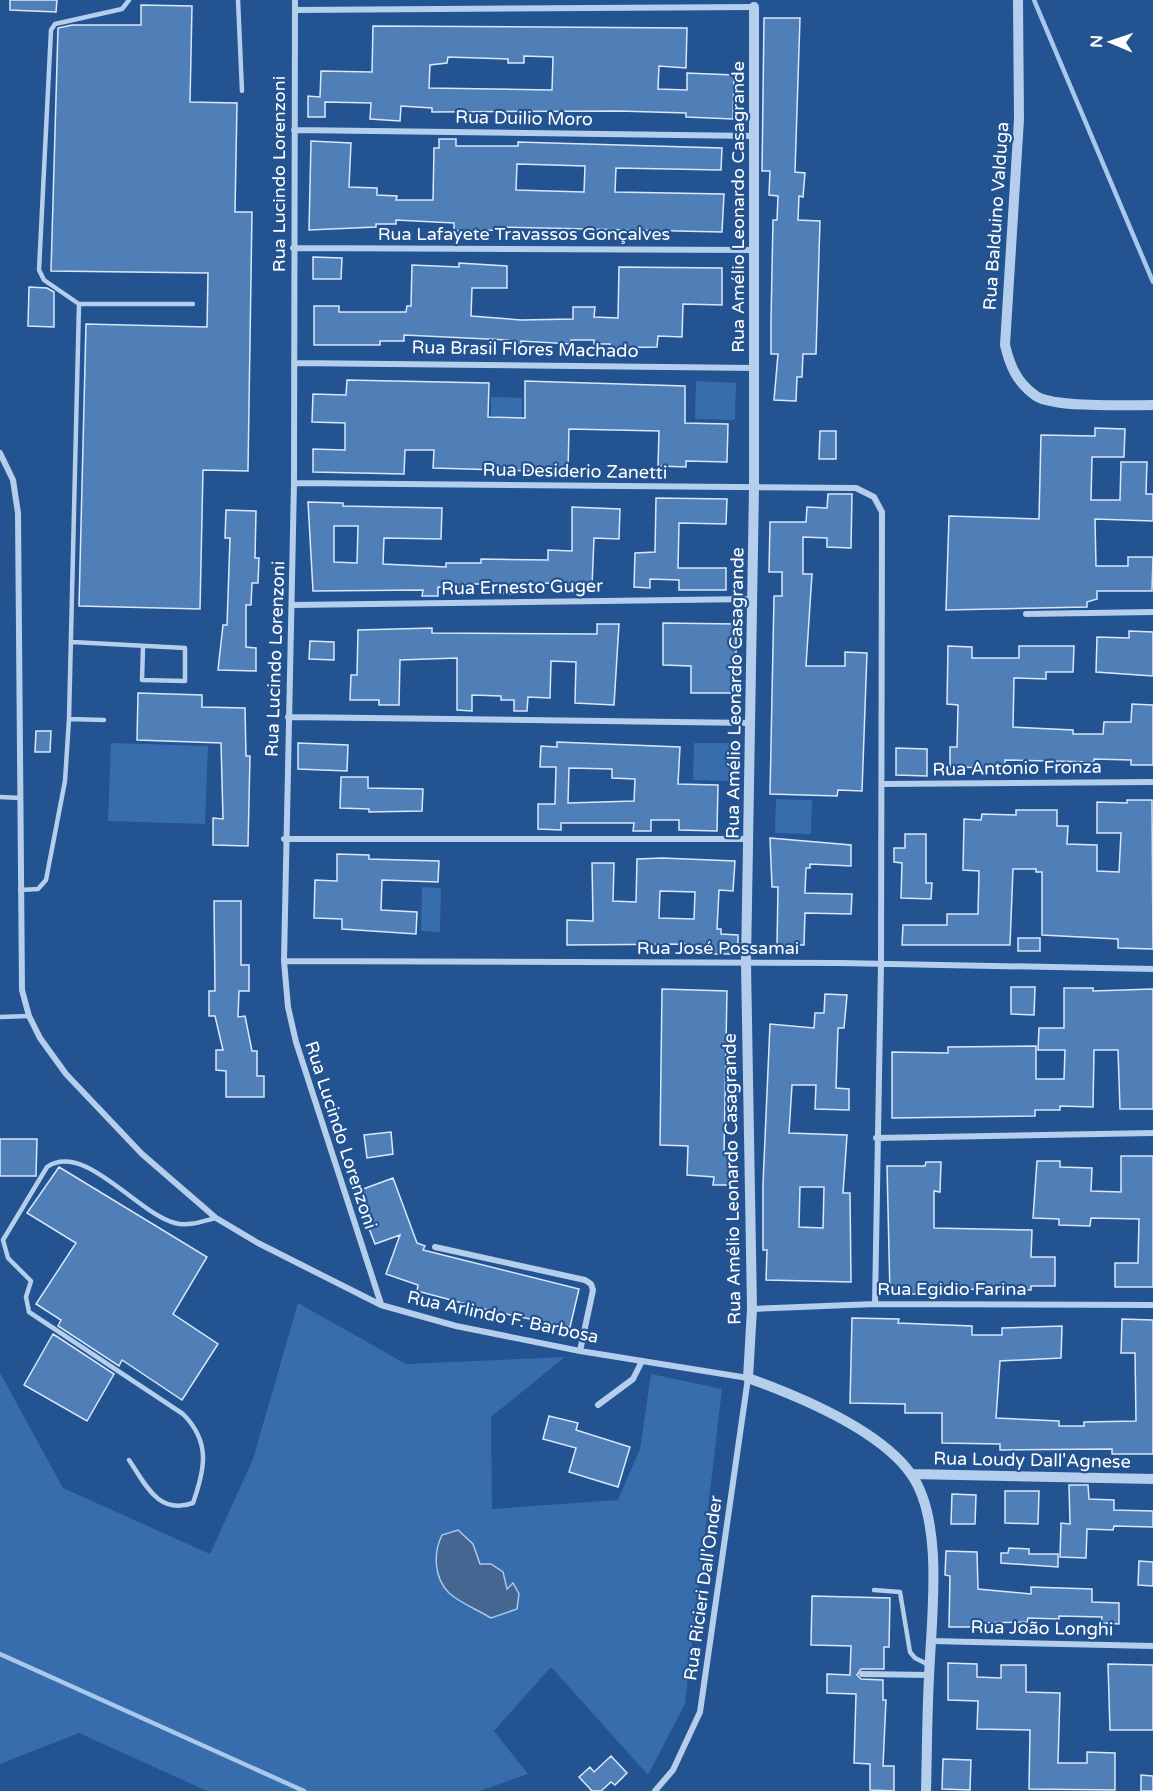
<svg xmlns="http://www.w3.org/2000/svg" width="1153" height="1791" viewBox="0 0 1153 1791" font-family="'Varela Round',sans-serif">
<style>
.green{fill:#376dac}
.water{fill:#446691;stroke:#a8c8ed;stroke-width:1.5}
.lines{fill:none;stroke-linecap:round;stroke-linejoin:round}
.stream{stroke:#a8c8ed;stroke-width:4.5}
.building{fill:#507fb8;stroke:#d9e8f9;stroke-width:1.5;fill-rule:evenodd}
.service{stroke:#b4ceec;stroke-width:4.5}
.minor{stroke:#b4ceec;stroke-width:6}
.tertiary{stroke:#b4ceec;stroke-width:10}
.labels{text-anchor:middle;stroke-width:4.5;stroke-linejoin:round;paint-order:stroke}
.street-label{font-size:18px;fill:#fff;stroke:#235390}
</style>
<rect width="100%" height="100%" fill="#235390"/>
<path class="green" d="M696 381 736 383 735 420 695 419Z
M491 397 522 398V417L491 416Z
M111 743 208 746 205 824 108 821Z
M694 743H730L729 781 693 780Z
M776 799 812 800 811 834 775 833Z
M422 887 441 888 440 932 421 931Z
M298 1303 406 1364 565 1357 491 1417 492 1509 618 1500 640 1449 651 1374 722 1389 685 1704 648 1775 551 1667 494 1731 528 1774 480 1791H207L79 1733 0 1764V1373L63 1488 210 1554 253 1459Z"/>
<path class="water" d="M458 1530 473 1544 480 1564H491L503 1572 507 1589 513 1583 519 1594 517 1609 491 1618C478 1610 460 1603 449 1593 434 1578 433 1553 442 1535Z"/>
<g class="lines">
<path class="stream" d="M1034 0 1153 282
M0 1654 304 1791"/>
</g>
<path class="building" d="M10 0H57L56 12 10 10Z
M141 5 192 6 190 102 237 103 235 212H252L248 471 203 470 200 609 79 606 86 324 207 327 208 273 51 271 58 28 72 25H141Z
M764 18H800L795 172 805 173 803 197 799 196 798 220 820 221 816 354H803L802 377H797L796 401 774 400 778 354H771V320L773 220H777L778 196 769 195 770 171H762Z
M373 26 687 28 686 68 659 66 658 89 687 90V73L734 75 733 119 686 117V113L619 111 432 112V108L401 106 400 121 370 119 371 103 325 102V117H308V96L320 97 321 71 372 72ZM524 56 553 57 552 90 429 88 430 65 447 63 448 57 508 59V63H524Z
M439 139H456V146H518V142L722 148 721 170 616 168 615 192 724 194 722 232 497 227V230L454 231V223L396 220V224H376V227L309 230 311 141 351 143 349 187 377 188V195L397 196 396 200H433L434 148H439ZM517 164 585 166 584 192 516 190Z
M313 257 342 258 341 279H313Z
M459 263 507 266V288H472L471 316 521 320 573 319V307H595L594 317 618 318 619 267 722 268V305L683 304 682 337 658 336 657 347 610 348V344H594V340H571V344L521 341V347H508V340L404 335V341H380V345H314V306H339V312H406L407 306H411L412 265 459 267Z
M29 287 47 288 54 292V327L28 326Z
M347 380 489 383 488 417 525 418V381L685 386V423L728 424 727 462 686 461V467L658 466 659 431 569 429 568 472 433 468 434 450H405L404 474 313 472V449L345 450V423L312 422 313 394 346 395Z
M1095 428 1125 429 1124 457H1092L1091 500H1120L1121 462H1147L1146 494H1153V521L1095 519 1096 566H1128V557H1153L1152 591H1097V599L1087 602V607L946 610 949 516 1039 519 1041 435 1095 436Z
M820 431H836V459H819Z
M828 494H852L851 548 827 547V538L803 537V574H812L806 666H845V652L867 653 862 791 838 790 837 796 770 794 774 596H782V572H769L770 522H806L807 507 827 508Z
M656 498 727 499 726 524 679 523 678 568H726V590H679V580L650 579V588L634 587 635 553 655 552Z
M308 502 343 503V506L442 508 441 539 384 538 383 564 446 567V563H481V559L548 560V550L572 551V507L620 509 619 539 594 538 592 586 547 583 532 586H512V594L498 593V584H464V588L438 587V596H422L423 590 313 591ZM334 526H358L357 563 334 562Z
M226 510 256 511 255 558H259L258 583H252L251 605H246V647L256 648V671L218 670 223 625H227L230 538H225Z
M663 623 736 624V693H691V666L663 665Z
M597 624H619L614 705 575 703 576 662 551 661 550 698 528 697 527 711H514V700H501V696L472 695V711L457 710V658L400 660 399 705H379V700H350L351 675H357L358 630 432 628V633L597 634Z
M1129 631 1153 632V676L1096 672 1097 637 1129 638Z
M310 641 334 642V660L309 659Z
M948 646 972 647V658H1019V646H1074L1073 672H1046V679L1014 678 1013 727 1073 730V734H1103L1104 722H1131L1132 704 1153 705V765H1131V760L1094 759V762L1005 760V768L950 767V747H957L958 705 947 704Z
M138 693 202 695V707L245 708 246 756H250L248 846 213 845V818L223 819 221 743 137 740Z
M36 731H51L50 752H35Z
M557 742 680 747 678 784 718 785 717 831 679 830V820H651V831H633L634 823H561V830L538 829V804H555L556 767H540L541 746 557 747ZM569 768 612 769V778L635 779 634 801 568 803Z
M298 743 348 745 347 771 298 769Z
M896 748 927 749V776L896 775Z
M341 777H368V788L423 789 422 811 369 812V809L340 808Z
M1127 800H1152L1153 949 1118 948V939L1042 935V872H1036V869H1013L1010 945H902L903 925H947V914H978L979 871 963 870 964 819 981 820 982 814 1016 815V810H1057V826H1068L1067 844 1097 845V871L1119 872 1121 833H1097V802L1127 803Z
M905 834H926V883H932L931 899 901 898 902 863 894 862V848H905Z
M770 838 851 845V866L810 864V868H806L805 893 852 894 851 914 805 913 804 945H777L778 887H772Z
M337 854 369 855V859L439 861 438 882 382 880 381 910 417 912 416 934 342 929V919L314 918 315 880 337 881Z
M662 858 735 861 733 891 719 890 717 929H721V934L738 935V954H691L692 944 567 945V920L593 921 592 863H614L613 901 636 902 637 859ZM660 891 695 892 694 919 659 918Z
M214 901H241V965H249V991H239L238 1017 245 1016 252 1051H257V1076H264V1097H226V1071L216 1070V1050H223L215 1016H209V991H215Z
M1018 938H1040V951H1018Z
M1011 987H1035L1034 1015 1011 1014Z
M1064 988H1093V991L1153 989V1109H1120L1118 1050H1094L1093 1107 1060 1106V1110H1035V1116L892 1118V1052L948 1053V1047L1036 1046V1079H1064L1065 1050H1038L1039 1028H1064Z
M662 989 727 991 724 1154H731L729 1185H713L714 1177 687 1175 688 1146 660 1145Z
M825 994 847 995 844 1028H838L836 1088 849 1089V1110L815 1109 816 1085H792L789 1133 847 1135 843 1193H850L851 1282 766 1280 767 1250H763V1184L770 1024 814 1028 815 1013H824ZM800 1187H824L823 1228 799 1227Z
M391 1132 393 1154 367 1158 364 1135Z
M0 1139H37L36 1176H0Z
M1121 1156H1153V1287H1115V1263H1138L1139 1219 1091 1218 1090 1226 1059 1225V1219L1033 1218 1037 1161H1060V1167L1092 1168 1091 1191 1121 1192Z
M926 1162H941L940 1192 934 1191V1228L1032 1230 1031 1257H1055V1286H1031V1290L933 1289V1294H890L887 1166H925Z
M59 1167 207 1257 173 1314 218 1344 182 1400 122 1360 119 1366 58 1326 61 1320 36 1304 76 1243 27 1213Z
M393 1178 417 1243 425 1246 423 1250 579 1289 570 1327 496 1312 417 1291 418 1285 386 1274 400 1235 375 1244 355 1192Z
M852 1318 899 1319 898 1323 972 1326V1335H1002V1328L1062 1326 1061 1358 1000 1361 996 1418 1059 1421V1426H1084V1422L1136 1421 1135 1353H1121L1122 1319 1153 1320V1454H1112V1449L1000 1450V1444L942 1443V1413H905V1404L850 1403Z
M53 1334 114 1374 87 1421 24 1385Z
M549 1416 578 1423 576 1430 630 1447 618 1487 569 1472 576 1448 543 1439Z
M1069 1485H1088L1089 1499 1114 1500V1510L1153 1511V1527L1114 1526 1113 1530 1087 1529 1086 1558 1060 1557 1061 1523 1070 1524Z
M1005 1491H1039L1038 1524 1005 1523Z
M952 1494 976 1495 975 1524H951Z
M1009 1548 1029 1549V1554H1058V1567L1001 1563V1553H1008Z
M946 1551 977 1552 978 1589 1031 1594V1587L1092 1589V1602L1119 1603V1624L1101 1623 1102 1617 1059 1616V1619L1028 1618 1027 1622 977 1623V1627H949L950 1576 945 1575Z
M1139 1561 1153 1562V1586L1138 1585Z
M812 1596 890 1598 889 1647H884V1669H861L857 1675 861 1679 883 1680V1700H886L883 1766H894V1791L870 1790V1764L854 1763 856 1694 827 1693V1674L850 1675 851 1646 811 1645Z
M948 1663 977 1664V1677L1001 1678V1665H1026V1692L1060 1693 1058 1763H1087V1752L1115 1753V1790L1029 1789 1030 1730 977 1729 978 1701 948 1700Z
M1108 1664 1153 1665V1730H1110Z
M611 1756 627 1773 615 1785 611 1782 601 1791H592L579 1777 590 1767 594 1772Z
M943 1759 971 1760 970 1790 942 1789Z
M1141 1775 1153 1776V1791H1141Z"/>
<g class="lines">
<path class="service" d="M238 0 242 91
M79 304H193
M72 642 185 648V681L142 680 143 647
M69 719 104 720
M0 797 21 798
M20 890 38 889 46 880 65 781 69 719 79 304 44 280 39 270 51 30 55 24 122 9 129 0
M0 1017 29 1016
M129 1460C146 1485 158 1515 193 1503 205 1469 211 1442 183 1414L29 1312 26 1297 31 1281 8 1258 3 1240 47 1167C84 1141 138 1214 175 1223 188 1227 203 1221 216 1218
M874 1590 900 1592 910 1652 915 1658 929 1665"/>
<path class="minor" d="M295 0 294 483 284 961 288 1007 296 1042 381 1304
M295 10 754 7
M294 130 754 136
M293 248 755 250
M294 363 755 368
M0 453 13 480 18 513 22 990 29 1016 40 1038 66 1074 142 1154 216 1218 258 1243 381 1305 456 1326 580 1351 748 1378 700 1712 673 1770 655 1791
M294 483 856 488 874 497 882 512 881 964 875 1304
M292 605 752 599
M1026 614 1153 612
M288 717 752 723
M882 784 1153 782
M284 839H749
M284 961 840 963 1153 969
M876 1138 1153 1133
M435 1247 585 1280 591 1284 593 1290 580 1351
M752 1309 875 1304 1153 1305
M598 1405 633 1379 642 1361
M930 1641 1153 1646
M862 1674 929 1675"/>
<path class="tertiary" d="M1018 0 1019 119 1005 345C1010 366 1017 383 1036 396 1054 408 1129 405 1153 405
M754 7V488L746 963 752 1309 748 1378C798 1396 879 1429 911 1474 945 1522 931 1621 929 1677 927 1715 927 1753 926 1791
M911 1474 1153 1479"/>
</g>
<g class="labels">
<g class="street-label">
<text transform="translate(524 118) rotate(1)" y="6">Rua Duilio Moro</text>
<text transform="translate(279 174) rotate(-90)" y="6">Rua Lucindo Lorenzoni</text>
<text transform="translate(738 207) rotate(-90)" y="6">Rua Amélio Leonardo Casagrande</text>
<text transform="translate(996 216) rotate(-86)" y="6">Rua Balduino Valduga</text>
<text x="524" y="240">Rua Lafayete Travassos Gonçalves</text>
<text transform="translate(525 349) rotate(1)" y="6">Rua Brasil Flores Machado</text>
<text transform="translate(575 471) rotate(1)" y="6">Rua Desiderio Zanetti</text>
<text transform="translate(522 587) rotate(-1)" y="6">Rua Ernesto Guger</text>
<text transform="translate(275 659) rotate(-88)" y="6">Rua Lucindo Lorenzoni</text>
<text transform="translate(735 693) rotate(-89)" y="6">Rua Amélio Leonardo Casagrande</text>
<text transform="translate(1017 768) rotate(-1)" y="6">Rua Antonio Fronza</text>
<text x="718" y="954">Rua José Possamai</text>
<text transform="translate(341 1135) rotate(72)" y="6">Rua Lucindo Lorenzoni</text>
<text transform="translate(732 1179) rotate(-91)" y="6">Rua Amélio Leonardo Casagrande</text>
<text x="952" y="1295">Rua Egidio Farina</text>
<text transform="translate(503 1317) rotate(12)" y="6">Rua Arlindo F. Barbosa</text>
<text transform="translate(1032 1460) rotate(1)" y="6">Rua Loudy Dall'Agnese</text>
<text transform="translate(703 1588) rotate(-82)" y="6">Rua Ricieri Dall'Onder</text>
<text transform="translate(1042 1628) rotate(1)" y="6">Rua João Longhi</text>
</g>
</g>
<g transform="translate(1111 42) rotate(272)" stroke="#235390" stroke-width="4.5" paint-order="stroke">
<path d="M0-4.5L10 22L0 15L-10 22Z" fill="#ffffff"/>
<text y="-9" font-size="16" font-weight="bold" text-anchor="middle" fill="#ffffff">N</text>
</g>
</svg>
